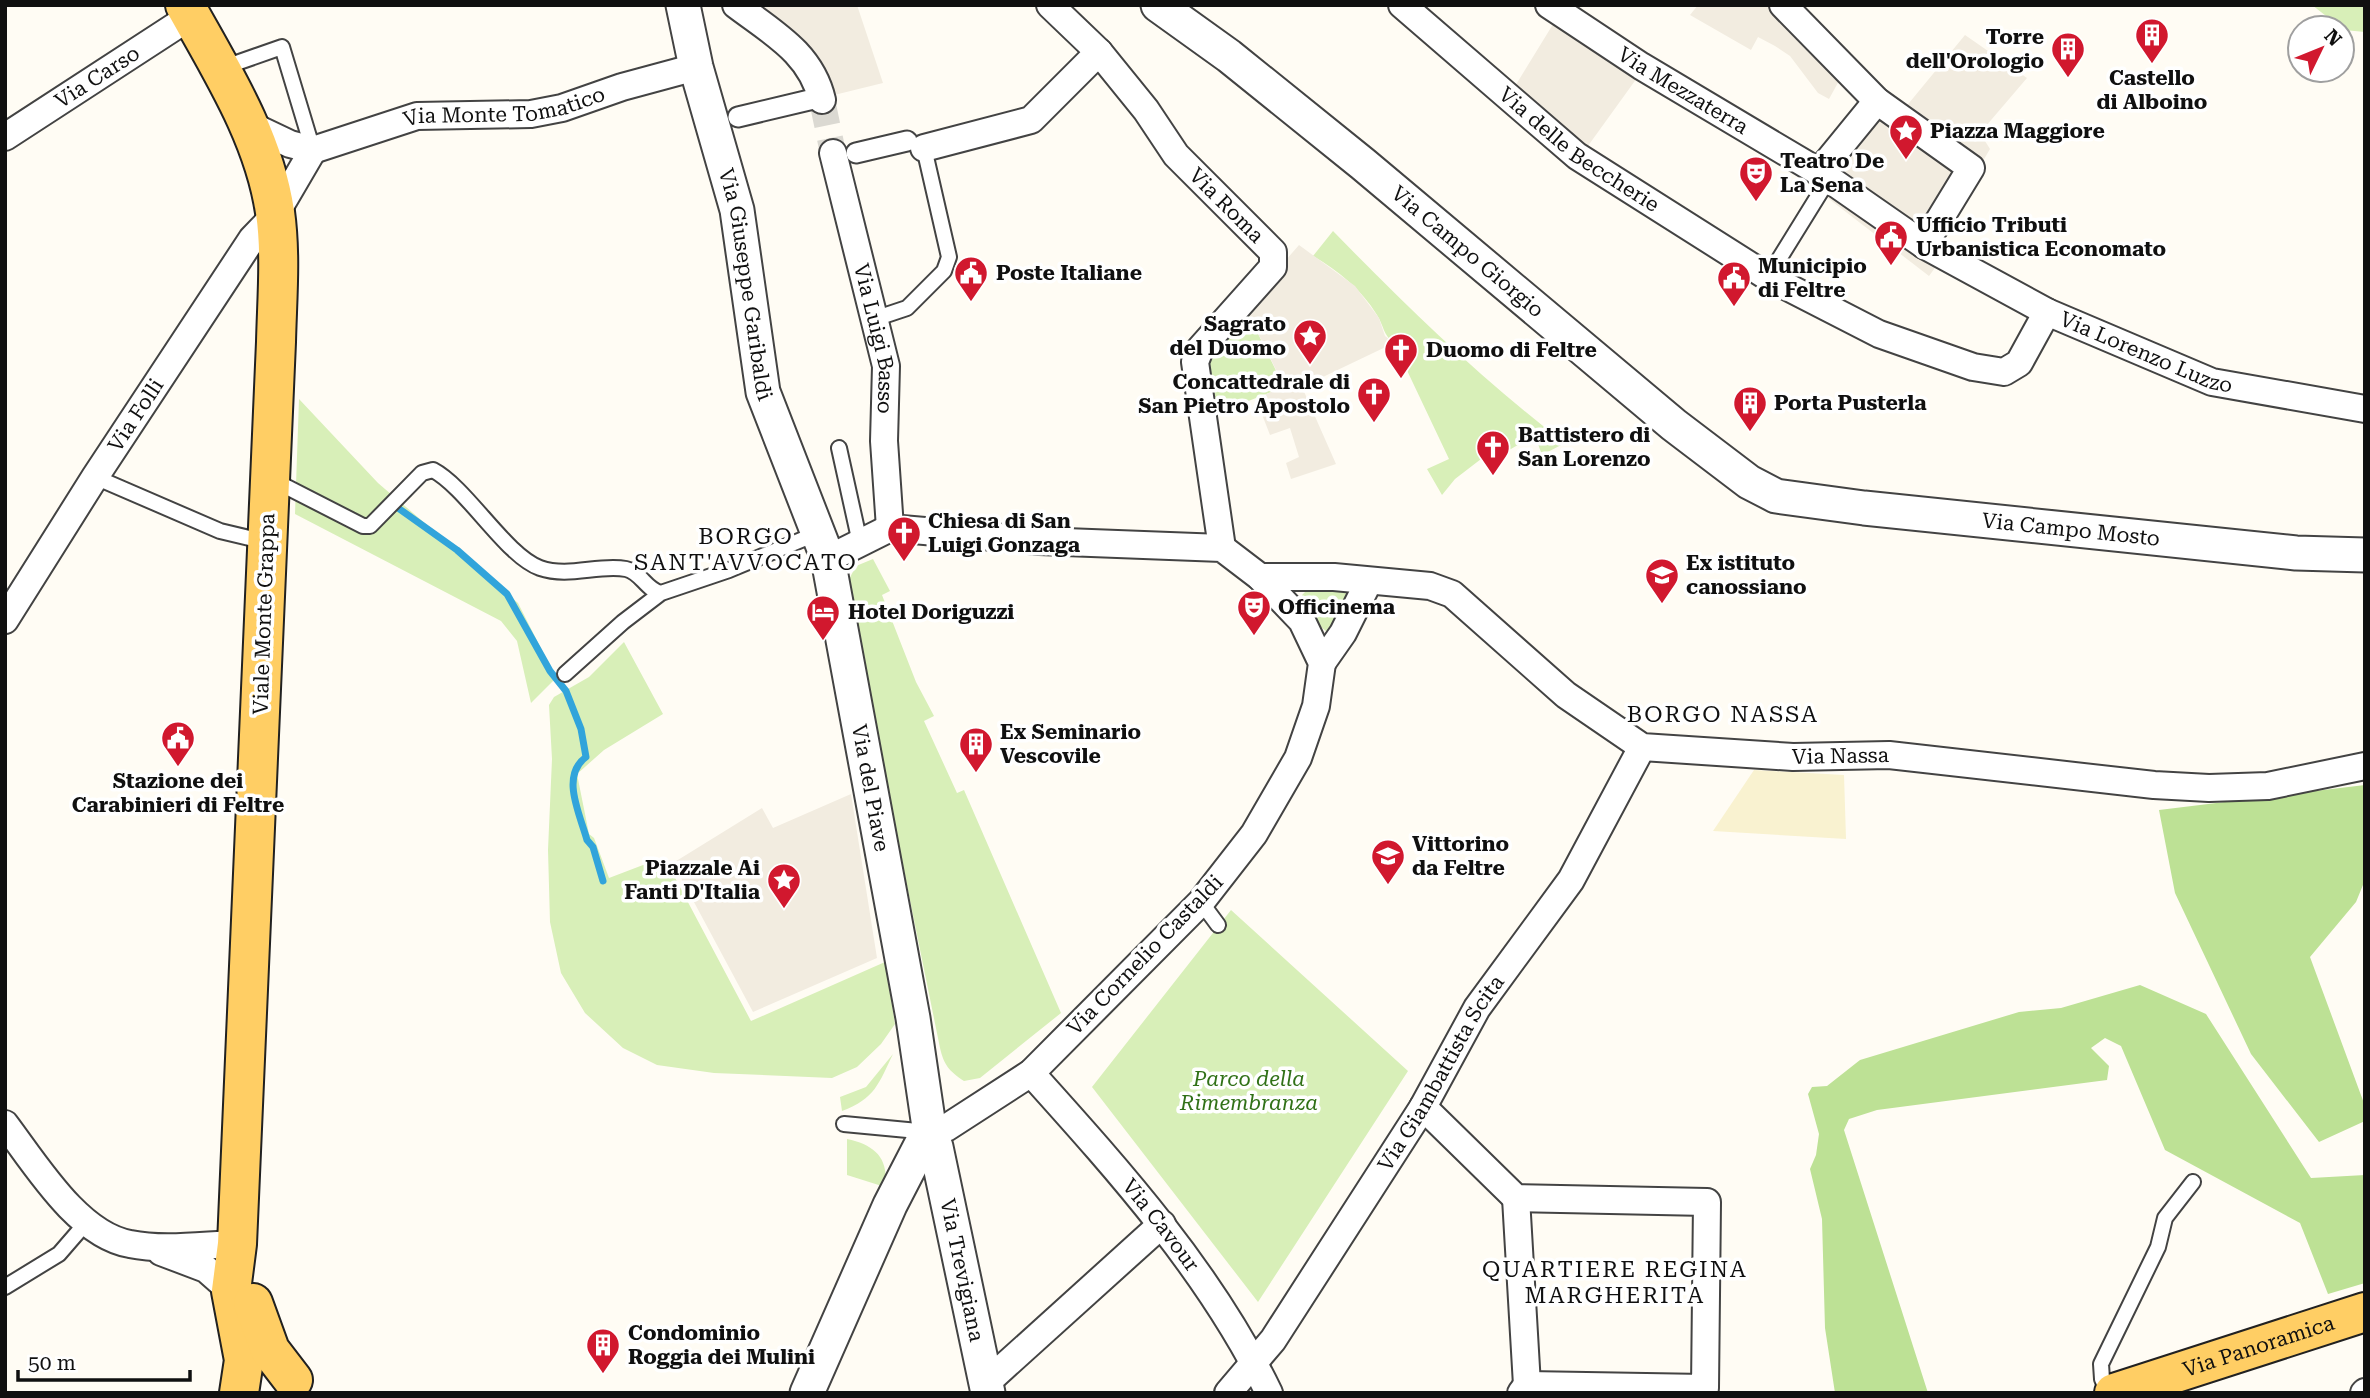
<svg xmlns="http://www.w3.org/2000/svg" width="2370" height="1398" viewBox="0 0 2370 1398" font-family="'Roboto Serif',serif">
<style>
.farmland{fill:#f9f2d0}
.green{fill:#d8efb8}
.forest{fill:#bde195}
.plaza{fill:#f2ece0}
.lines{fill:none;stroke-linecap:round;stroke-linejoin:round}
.stream{stroke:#31a4db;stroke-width:7}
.minor-tunnel{stroke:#dbd9d2;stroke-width:26;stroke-dasharray:26 13;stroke-linecap:butt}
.service-casing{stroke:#434343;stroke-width:18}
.pedestrian-casing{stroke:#434343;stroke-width:23}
.minor-casing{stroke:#434343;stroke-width:30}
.tertiary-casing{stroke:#434343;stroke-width:37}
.primary-casing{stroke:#212121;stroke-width:42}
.service{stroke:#fff;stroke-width:14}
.pedestrian{stroke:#fff;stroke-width:19}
.minor{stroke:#fff;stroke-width:26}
.tertiary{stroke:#fff;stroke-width:33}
.primary{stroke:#ffce64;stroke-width:38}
.labels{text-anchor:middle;stroke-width:7;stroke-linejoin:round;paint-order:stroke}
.poi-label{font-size:21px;font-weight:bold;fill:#101010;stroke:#fff;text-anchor:start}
.street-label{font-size:21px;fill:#101010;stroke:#fff}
.park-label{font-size:21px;font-style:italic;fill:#317118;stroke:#fff}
.neighbourhood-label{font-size:23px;letter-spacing:2px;fill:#101010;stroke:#fff}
</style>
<rect width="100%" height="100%" fill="#fffcf4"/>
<path class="farmland" d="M1754 770 1844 775 1846 839 1713 831Z"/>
<path class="green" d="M2312 5H2365V32L2344 30Z
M1333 231C1406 306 1481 379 1565 443L1542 455 1538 444 1528 439 1504 453 1498 446 1455 479 1442 495 1427 469 1449 459 1394 343C1383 335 1384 326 1377 315 1361 289 1339 271 1313 256Z
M1245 307 1284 387 1210 416 1205 359Z
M299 399 378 483 518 603 556 678 531 703 517 641 501 621 295 514Z
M873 559 890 591 882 595 916 682 934 716 924 721 957 793 964 790 1061 1013 980 1078 964 1081C949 1071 944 1065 940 1048L846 585 856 566Z
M1309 588 1352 592 1330 633C1319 629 1303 607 1302 595Z
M624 642 663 714 604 750 577 774 589 834 594 838 609 878 664 857 751 1021 885 962 895 1024 881 1044 857 1067 832 1078 714 1073 657 1065 623 1048 585 1013 561 973 550 922 548 850 552 759 549 705 554 697 589 677Z
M1231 910 1408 1071 1258 1302 1092 1087Z
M893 1054C879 1083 875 1099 842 1111L840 1097 866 1087Z
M847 1139C875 1145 889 1158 885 1187L847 1175Z"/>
<path class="forest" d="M2365 785V880L2356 902 2310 957 2365 1106V1121L2319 1142 2251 1054 2175 893 2159 810Z
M2140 985 2206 1014 2311 1178 2365 1175V1283L2328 1294 2300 1223 2165 1150 2121 1046 2105 1038 2091 1048 2109 1066 2107 1080 1877 1110 1849 1119 1844 1130 1928 1393H1835L1825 1328 1822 1219 1810 1169 1816 1155 1819 1134 1808 1094 1812 1087 1827 1086 1860 1060 2019 1012 2061 1008Z"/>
<path class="plaza" d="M747 5H857L883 83 826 97Z
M1698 5H1783L1845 70 1829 99 1818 93 1790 56 1775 46 1758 37 1751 50 1690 15Z
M1555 21 1637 78 1580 157 1509 96Z
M1965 35 2027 78 1980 133 1990 149 1934 244 1943 257 1929 276 1820 192 1877 101 1900 114Z
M1299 245 1355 286 1379 318 1385 336 1394 343 1302 387 1336 464 1291 479 1286 463 1299 457 1290 428 1270 435 1256 399 1284 386 1245 307Z
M851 794 877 958 753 1012 673 863 762 808 773 828Z"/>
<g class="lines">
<path class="stream" d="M398 508 457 550 507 594 550 671 566 691 581 729 586 757C560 776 580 814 587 840L593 847 603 881"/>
<path class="minor-tunnel" d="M822 100 833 153"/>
<g class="service-casing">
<path id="service" d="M222 68 282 47 313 150
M1768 277 1828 180
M874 319 907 308 944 271 949 257 924 148
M839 448 860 543
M95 477 220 531 266 542
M273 480 363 526H370L422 473 433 470C467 488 506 556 540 568 569 578 598 564 626 569 641 572 646 590 661 593
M565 674 623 622 661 593 729 570 818 533
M1201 902 1218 925
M844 1124 918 1131
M5 1287 59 1254 85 1224
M2108 1393 2102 1379 2101 1364 2158 1247 2165 1218 2193 1182"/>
</g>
<g class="pedestrian-casing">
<path id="pedestrian" d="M738 117 822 97
M856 153 907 141"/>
</g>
<g class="minor-casing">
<g id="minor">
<path d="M736 5C773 33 811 53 822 100"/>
<path id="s1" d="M1050 5 1099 52 1146 110 1176 155 1273 252V267L1200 349 1195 362 1222 548"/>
<path id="s2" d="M1402 5 1577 156 1768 277 1879 334 1973 367 2004 372 2019 363 2047 312"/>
<path id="s3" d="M1549 5 1641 66 1819 172 1924 245 2047 312 2212 382 2365 409"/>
<path d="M1783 5 1877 101 1971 168 1924 245"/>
<path id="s4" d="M248 124 290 144 313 150 417 116 531 114 562 108 622 87 696 67"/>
<path id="s5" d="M5 137 191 16"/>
<path d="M924 148 1031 120 1099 52"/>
<path id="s6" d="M833 153 886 366 884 441 890 528"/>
<path d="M1819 172 1877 101"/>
<path d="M828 559 890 528 1039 541 1222 548 1260 577 1302 621 1322 663 1316 706 1298 758 1254 834 1201 902 1031 1073 946 1128"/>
<path id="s7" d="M1260 577H1334L1430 586 1452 594 1566 695 1642 747 1793 757 1889 755 2154 785 2209 788 2268 786 2365 766"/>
<path id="s8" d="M5 620 95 477 252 239 275 215 313 150"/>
<path d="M1322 663 1343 633 1369 581"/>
<path id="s9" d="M1031 1073C1120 1172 1211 1273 1269 1393"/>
<path d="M1423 1107 1516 1198 1707 1202 1705 1388 1527 1385 1521 1393"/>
<path d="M5 1124C36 1165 78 1235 130 1244 164 1251 203 1245 237 1244"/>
<path d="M1516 1198 1527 1385"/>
<path d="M161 1252 206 1269 231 1291"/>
<path d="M986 1383 1162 1224"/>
<path id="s10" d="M1228 1393 1273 1340 1423 1107 1477 1008 1571 880 1642 747"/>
<path d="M2364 1393 2365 1392"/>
</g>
</g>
<g class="tertiary-casing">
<g id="tertiary">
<path id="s11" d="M683 5 696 67 737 210 763 392 828 559 913 1018 928 1120"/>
<path id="s12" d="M1158 5 1229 56 1363 164 1674 425 1749 482 1776 496 1864 508 2296 553 2365 555"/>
<path id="s13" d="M936 1147 988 1393"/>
<path d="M807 1393 890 1205 922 1143"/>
</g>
</g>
<g class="primary-casing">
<g id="primary">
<path d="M185 5C221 70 264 137 275 212 281 255 277 299 276 342L237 1244 231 1291 244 1360 239 1393"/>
<path d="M253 1303 270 1350 293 1380"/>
<path id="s14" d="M2114 1393 2365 1312"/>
</g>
</g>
<use href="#service" class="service"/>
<use href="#pedestrian" class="pedestrian"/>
<use href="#minor" class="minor"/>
<use href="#tertiary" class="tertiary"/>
<use href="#primary" class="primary"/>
</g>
<defs>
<g id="building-pin" transform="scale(1.75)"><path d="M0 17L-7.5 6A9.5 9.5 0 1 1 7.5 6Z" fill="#d1182e" stroke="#fff"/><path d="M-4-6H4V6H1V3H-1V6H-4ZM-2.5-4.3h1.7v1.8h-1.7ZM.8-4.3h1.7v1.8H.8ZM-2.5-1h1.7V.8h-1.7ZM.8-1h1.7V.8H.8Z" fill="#fff"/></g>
<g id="sight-pin" transform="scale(1.75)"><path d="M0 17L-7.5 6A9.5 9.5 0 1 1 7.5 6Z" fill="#d1182e" stroke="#fff"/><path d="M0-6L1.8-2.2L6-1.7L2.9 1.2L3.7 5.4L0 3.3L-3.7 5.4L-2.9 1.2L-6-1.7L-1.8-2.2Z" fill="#fff"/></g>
<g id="theatre-pin" transform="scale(1.75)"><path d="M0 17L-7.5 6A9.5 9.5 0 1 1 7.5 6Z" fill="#d1182e" stroke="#fff"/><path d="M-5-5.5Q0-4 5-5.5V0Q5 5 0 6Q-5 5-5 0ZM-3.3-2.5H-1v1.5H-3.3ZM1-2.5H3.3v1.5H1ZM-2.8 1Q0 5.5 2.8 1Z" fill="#fff"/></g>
<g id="civic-pin" transform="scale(1.75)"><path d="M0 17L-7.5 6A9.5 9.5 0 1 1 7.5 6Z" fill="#d1182e" stroke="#fff"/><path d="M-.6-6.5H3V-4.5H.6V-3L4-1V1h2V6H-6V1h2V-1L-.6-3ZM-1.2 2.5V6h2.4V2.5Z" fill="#fff"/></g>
<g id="church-pin" transform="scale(1.75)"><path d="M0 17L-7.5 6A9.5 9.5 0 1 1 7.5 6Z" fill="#d1182e" stroke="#fff"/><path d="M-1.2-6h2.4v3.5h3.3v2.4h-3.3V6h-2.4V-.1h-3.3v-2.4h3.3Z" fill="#fff"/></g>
<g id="school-pin" transform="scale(1.75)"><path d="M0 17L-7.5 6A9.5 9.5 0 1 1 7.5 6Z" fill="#d1182e" stroke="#fff"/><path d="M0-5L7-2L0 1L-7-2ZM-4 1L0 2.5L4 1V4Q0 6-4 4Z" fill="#fff"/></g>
<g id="hotel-pin" transform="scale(1.75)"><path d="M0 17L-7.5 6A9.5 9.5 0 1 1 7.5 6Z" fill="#d1182e" stroke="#fff"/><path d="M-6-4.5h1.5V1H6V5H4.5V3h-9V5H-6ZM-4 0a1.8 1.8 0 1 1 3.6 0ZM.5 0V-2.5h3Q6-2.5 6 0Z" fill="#fff"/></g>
</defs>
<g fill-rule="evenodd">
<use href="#building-pin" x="2152" y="35"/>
<use href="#building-pin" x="2068" y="49"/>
<use href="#sight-pin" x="1906" y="131"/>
<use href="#theatre-pin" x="1756" y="173"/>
<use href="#civic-pin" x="1891" y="237"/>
<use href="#civic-pin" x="971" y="273"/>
<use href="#civic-pin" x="1734" y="278"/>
<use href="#sight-pin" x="1310" y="336"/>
<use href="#church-pin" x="1401" y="350"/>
<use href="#church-pin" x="1374" y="394"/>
<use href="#building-pin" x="1750" y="403"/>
<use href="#church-pin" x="1493" y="447"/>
<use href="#church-pin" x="904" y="533"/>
<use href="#school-pin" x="1662" y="575"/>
<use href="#theatre-pin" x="1254" y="607"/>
<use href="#hotel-pin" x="823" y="612"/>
<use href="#civic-pin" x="178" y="738"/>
<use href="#building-pin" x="976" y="744"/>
<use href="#school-pin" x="1388" y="856"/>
<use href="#sight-pin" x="784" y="880"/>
<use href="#building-pin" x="603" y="1345"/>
</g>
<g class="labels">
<g class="poi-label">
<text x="2044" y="44" text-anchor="end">Torre<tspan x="2044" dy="24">dell'Orologio</tspan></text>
<text x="2152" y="85" text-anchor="middle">Castello<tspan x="2152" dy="24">di Alboino</tspan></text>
<text x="1930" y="138">Piazza Maggiore</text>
<text x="1780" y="168">Teatro De<tspan x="1780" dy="24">La Sena</tspan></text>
<text x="1916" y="232">Ufficio Tributi<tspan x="1916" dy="24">Urbanistica Economato</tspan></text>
<text x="1758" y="273">Municipio<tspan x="1758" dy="24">di Feltre</tspan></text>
<text x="996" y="280">Poste Italiane</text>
<text x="1286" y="331" text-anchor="end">Sagrato<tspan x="1286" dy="24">del Duomo</tspan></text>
<text x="1426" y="357">Duomo di Feltre</text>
<text x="1350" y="389" text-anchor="end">Concattedrale di<tspan x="1350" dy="24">San Pietro Apostolo</tspan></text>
<text x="1774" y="410">Porta Pusterla</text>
<text x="1518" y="442">Battistero di<tspan x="1518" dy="24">San Lorenzo</tspan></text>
<text x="928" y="528">Chiesa di San<tspan x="928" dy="24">Luigi Gonzaga</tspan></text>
<text x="1686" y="570">Ex istituto<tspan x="1686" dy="24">canossiano</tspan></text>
<text x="1278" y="614">Officinema</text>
<text x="848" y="619">Hotel Doriguzzi</text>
<text x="1000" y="739">Ex Seminario<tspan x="1000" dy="24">Vescovile</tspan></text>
<text x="178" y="788" text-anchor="middle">Stazione dei<tspan x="178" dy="24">Carabinieri di Feltre</tspan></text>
<text x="1412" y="851">Vittorino<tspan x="1412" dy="24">da Feltre</tspan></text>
<text x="760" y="875" text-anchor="end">Piazzale Ai<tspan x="760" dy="24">Fanti D'Italia</tspan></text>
<text x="628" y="1340">Condominio<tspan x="628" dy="24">Roggia dei Mulini</tspan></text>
</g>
<g class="street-label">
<text dy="7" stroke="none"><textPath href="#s5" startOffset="110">Via Carso</textPath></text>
<text dy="7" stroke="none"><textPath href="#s3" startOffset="159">Via Mezzaterra</textPath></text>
<text dy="7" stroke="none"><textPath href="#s4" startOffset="268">Via Monte Tomatico</textPath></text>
<text dy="7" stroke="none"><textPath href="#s2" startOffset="229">Via delle Beccherie</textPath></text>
<text dy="7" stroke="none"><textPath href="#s1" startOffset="268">Via Roma</textPath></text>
<text dy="7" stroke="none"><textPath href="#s12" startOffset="396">Via Campo Giorgio</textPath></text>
<text dy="7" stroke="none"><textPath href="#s11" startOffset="287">Via Giuseppe Garibaldi</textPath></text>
<text dy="7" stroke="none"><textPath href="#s6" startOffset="191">Via Luigi Basso</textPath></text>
<text dy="7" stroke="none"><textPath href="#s3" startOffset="693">Via Lorenzo Luzzo</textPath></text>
<text dy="7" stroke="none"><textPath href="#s8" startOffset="243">Via Folli</textPath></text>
<text dy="7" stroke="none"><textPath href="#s12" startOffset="1087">Via Campo Mosto</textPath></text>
<text transform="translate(264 614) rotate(-88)" y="7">Viale Monte Grappa</text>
<text dy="7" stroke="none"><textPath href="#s7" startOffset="637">Via Nassa</textPath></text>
<text dy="7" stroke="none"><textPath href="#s11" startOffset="808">Via del Piave</textPath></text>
<text transform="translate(1145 955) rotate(-46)" y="7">Via Cornelio Castaldi</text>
<text dy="7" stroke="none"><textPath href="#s10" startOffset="385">Via Giambattista Scita</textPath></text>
<text dy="7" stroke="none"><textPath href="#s9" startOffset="200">Via Cavour</textPath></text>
<text dy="7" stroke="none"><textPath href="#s13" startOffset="126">Via Trevigiana</textPath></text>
<text dy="7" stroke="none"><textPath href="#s14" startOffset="152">Via Panoramica</textPath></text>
</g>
<g class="park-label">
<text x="1249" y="1086">Parco della<tspan x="1249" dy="24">Rimembranza</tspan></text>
</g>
<g class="neighbourhood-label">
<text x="746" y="544">BORGO<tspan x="746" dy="26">SANT'AVVOCATO</tspan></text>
<text x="1723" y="722">BORGO NASSA</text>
<text x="1615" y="1277">QUARTIERE REGINA<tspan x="1615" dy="26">MARGHERITA</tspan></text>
</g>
</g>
<rect width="2370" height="1398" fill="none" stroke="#101010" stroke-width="14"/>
<g transform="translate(2321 49) rotate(47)"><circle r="33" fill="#ffffff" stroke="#9f9f9f" stroke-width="2"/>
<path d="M0-5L12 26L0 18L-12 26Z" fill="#d1182e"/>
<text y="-10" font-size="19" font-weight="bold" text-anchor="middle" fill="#101010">N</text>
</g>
<path d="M18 1370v10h172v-10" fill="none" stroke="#101010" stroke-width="3.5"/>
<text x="28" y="1370" font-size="21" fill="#101010" stroke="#ffffff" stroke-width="5" paint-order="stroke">50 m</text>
</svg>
